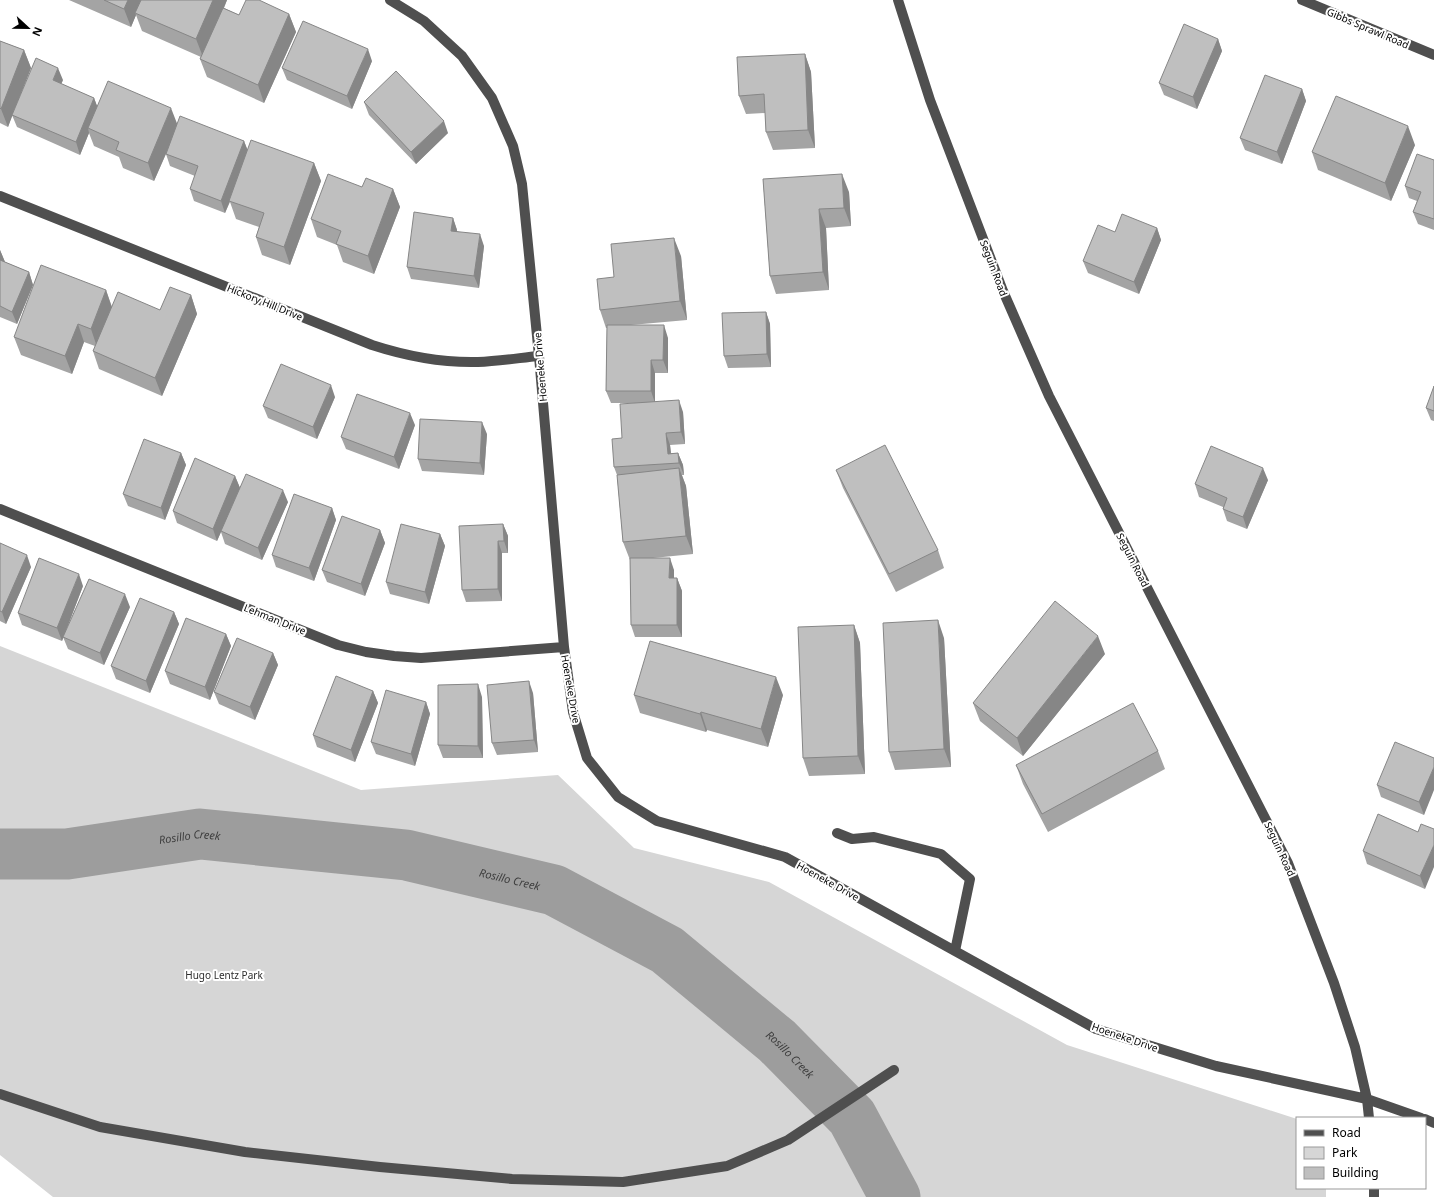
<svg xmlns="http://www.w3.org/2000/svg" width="1434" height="1197" viewBox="0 0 1434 1197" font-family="'Noto Sans',sans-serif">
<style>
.green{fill:#d6d6d6}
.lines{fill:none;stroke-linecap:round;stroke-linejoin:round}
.river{stroke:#9d9d9d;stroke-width:51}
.minor{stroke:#4f4f4f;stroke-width:10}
.wall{fill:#a4a4a4}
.shaded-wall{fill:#868686}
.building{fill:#bfbfbf;stroke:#868686}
.labels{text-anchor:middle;stroke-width:4;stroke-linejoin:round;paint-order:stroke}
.street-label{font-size:10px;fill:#000;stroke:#fff}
.park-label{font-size:10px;fill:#2d2d2d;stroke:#fff}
.water-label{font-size:11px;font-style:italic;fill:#3e3e3e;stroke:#fff}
</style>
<rect width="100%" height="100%" fill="#fff"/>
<path class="green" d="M0 646 361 790 558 775 634 848 769 882 1067 1045 1297 1119V1188H1326V1197H53L0 1155Z"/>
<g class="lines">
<path class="river" id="s1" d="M0 854H67L200 834 406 855 554 890 667 950 777 1041 852 1117 895 1197"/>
<path class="minor" d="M390 0 424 21 462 56 492 98 513 146 522 184 539 356 564 647 573 712 587 758 618 797 657 821 785 857 1096 1029 1216 1066 1367 1099 1421 1118
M898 0 930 100 1003 291 1049 396 1288 863 1334 983 1355 1047 1367 1099 1369 1118
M1302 0 1434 55
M0 196 372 345C406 356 441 363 478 362 498 361 519 358 539 356
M0 509 338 645 366 652 394 656 421 658 564 647
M837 833 852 839 874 837 941 854 970 879 955 951
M0 1094 100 1127 245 1152 380 1167 512 1179 623 1182 727 1166 788 1140 894 1070
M1425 1119 1434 1123
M1374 1188V1197"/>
</g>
<path class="wall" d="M69 0H227L224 8 239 15 289 14 296 32 264 103 207 77 200 59 201 57 142 31 136 15 131 27Z
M1218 39 1222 51 1197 109 1164 95 1159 83Z
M0 41 24 50 31 68 14 110 63 80 61 84 94 98 97 106 177 124 244 141 248 151 314 163 321 181 290 265 262 255 256 237 259 227 236 219 230 202 225 213 194 201 190 189 195 176 170 166 166 154 154 181 123 168 119 157 94 146 89 133 80 155 17 127 12 115 8 127 0 123Z
M805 54 811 72 815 148 773 150 766 132 765 113 746 114 739 96Z
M372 61 352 109 287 80 282 68Z
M1302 89 1306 101 1282 164 1245 150 1240 138Z
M364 102 448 133 416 164 369 115Z
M1415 145 1391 201 1318 170 1312 152Z
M1434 160V230L1418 224 1413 212 1417 201 1409 198 1405 186Z
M763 179 849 192 851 226 826 228 829 290 776 294 770 276Z
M362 187 393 189 400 207 374 274 343 262 337 245 317 237 311 219Z
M453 218 457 230V231L484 246 479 288 411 279 407 267Z
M1157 228 1161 240 1139 294 1088 273 1083 261 1115 232Z
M0 250 5 262 29 272 33 285 17 324 0 317Z
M681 256 687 320 631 325 668 338V373H655V402L683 412 685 444 670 445 671 453H678L683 465 684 475H682L686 486 693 554 653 558 674 570V578H677L682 591V637H635L631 625 630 560 623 542 617 475 614 467 622 438 637 403H611L606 391 607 328H606L600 310 614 277Z
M106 290 112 307 160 310 191 295 197 314 162 396 99 369 93 351 95 346 84 342 72 374 21 355 14 337Z
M766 312 770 324 771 367 728 368 724 356Z
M1434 386V421L1431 420 1426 408Z
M335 397 317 439 268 418 263 406Z
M415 425 399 469 346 449 341 437Z
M487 434 484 475 422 471 418 459Z
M181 453 186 465 165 520 128 506 123 494Z
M836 470 938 550 944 568 896 592 843 488Z
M235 476 240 488 288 502 262 560 225 544 221 532 217 541 177 523 173 511Z
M1268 480 1247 529 1227 521 1223 509V507L1199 497 1195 484Z
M332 508 336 520 314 581 276 567 272 555Z
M503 524 508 536V553H502V601L466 602 462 590Z
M380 530 385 543 365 596 327 582 322 570Z
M440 534 445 546 429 604 390 594 386 582Z
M0 543 31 567 6 624 0 621Z
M83 586 62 641 22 625 18 613Z
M130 607 104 665 68 649 63 637Z
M174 612 179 624 150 693 116 679 111 666Z
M854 625 860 643 865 774 809 776 803 758Z
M226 634 231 646 210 700 170 684 165 671Z
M944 638 951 767 895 770 889 752Z
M273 653 278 665 255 720 219 704 214 692Z
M1105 654 1023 756 980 721 973 703Z
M373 691 378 703 355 762 317 747 313 735Z
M533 693 538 752 497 755 492 743Z
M634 695H783L768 747 707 730 706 732 640 713Z
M482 697 483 758H443L438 745Z
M426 702 430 714 415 766 376 754 371 742Z
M1158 751 1165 769 1048 832 1023 784 1016 765Z
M1434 758 1424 815 1381 797 1377 785Z
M1418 832 1425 889 1367 864 1363 851Z"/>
<path class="shaded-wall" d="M128 0H142L135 13 136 15 131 27 124 9Z
M213 0H227L203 57 196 39Z
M289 14 296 32 264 103 258 85Z
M1218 39 1222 51 1197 109 1193 97Z
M368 49 372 61 352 109 347 96Z
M24 50 31 68 8 127 1 109Z
M805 54 811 72 815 148 808 130Z
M58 68 63 80 57 93 53 80Z
M1302 89 1306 101 1282 164 1277 152Z
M94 98 99 111 88 128 89 133 80 155 76 142Z
M171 108 178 126 154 181 148 163Z
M444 121 448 133 416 164 411 152Z
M1408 126 1415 145 1391 201 1385 183Z
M244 141 249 154 225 213 221 201Z
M314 163 321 181 290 265 284 247Z
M842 174 849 192 851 226 844 208Z
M393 189 400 207 374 274 368 256Z
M819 209 826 228 829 290 823 272Z
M453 218 457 230 456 243 451 231Z
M1157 228 1161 240 1139 294 1134 282Z
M480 234 484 246 479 288 474 276Z
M674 238 681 256 687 320 680 301Z
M0 250 5 262 0 268Z
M29 272 33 285 17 324 12 312Z
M106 290 112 308 97 347 91 329Z
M191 295 197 314 162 396 155 378Z
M766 312 770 324 771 367 767 354Z
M78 324 84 342 72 374 65 356Z
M664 325 668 338V373L663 360Z
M651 360 655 373V403L651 391Z
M331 385 335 397 317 439 313 427Z
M679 400 683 412 685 444 681 432Z
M410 413 415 425 399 469 394 457Z
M482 422 487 434 484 475 480 463Z
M666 433 670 445 672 463 668 454Z
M181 453 186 465 165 520 161 508Z
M678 453 683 465 684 475 679 463Z
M679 468 686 486 693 554 686 536Z
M1263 468 1268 480 1247 529 1243 517Z
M235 476 240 488 217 541 213 529Z
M283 490 288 502 262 560 258 548Z
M332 508 336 520 314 581 309 568Z
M503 524 508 536V553L504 541Z
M380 530 385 543 365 596 361 584Z
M440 534 445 546 429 604 425 592Z
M498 541 502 553V601L498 589Z
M27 555 31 567 6 624 2 612Z
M670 558 674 570V591L669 578Z
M79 574 83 586 62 641 57 628Z
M677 578 682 591V637L677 625Z
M125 594 130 607 104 665 100 653Z
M174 612 179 624 150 693 146 681Z
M938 620 944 638 951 767 944 749Z
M854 625 860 643 865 774 858 756Z
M226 634 231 646 210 700 205 687Z
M1098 636 1105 654 1023 756 1017 738Z
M273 653 278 665 255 720 250 707Z
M776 677 783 695 768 747 761 729Z
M529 681 533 693 538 752 534 740Z
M478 684 482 697 483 758 478 746Z
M373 691 378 703 355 762 351 750Z
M426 702 430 714 415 766 411 754Z
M701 712 707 730 706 732 700 714Z
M1434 767V790L1424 815 1419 802Z
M1434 845V867L1425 889 1420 876Z"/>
<path class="building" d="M104 0H128L124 9Z
M141 0H213L196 39 135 13Z
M246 0H259L289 14 258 85 200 59 223 8 239 15Z
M303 21 368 49 347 96 282 68Z
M1184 24 1218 39 1193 97 1159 83Z
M0 41 24 50 1 109 0 108Z
M805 54 808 130 766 132 764 94 739 96 737 57Z
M36 58 58 68 53 80 94 98 76 142 12 115Z
M396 71 444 121 411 152 364 102Z
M1265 75 1302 89 1277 152 1240 138Z
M108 81 171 108 148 163 116 150 119 142 88 128Z
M1336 96 1408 126 1385 183 1312 152Z
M180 116 244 141 221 201 190 189 198 166 166 154Z
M251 140 314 163 284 247 256 237 264 213 229 201Z
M1417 154 1434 160V219L1413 212 1421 192 1405 186Z
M328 174 362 187 366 178 393 189 368 256 336 244 341 231 311 219Z
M842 174 844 208 819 209 823 272 770 276 763 179Z
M414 212 453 218 451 231 480 234 474 276 407 267Z
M1122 214 1157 228 1134 282 1083 261 1098 225 1115 232Z
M674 238 680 301 600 310 597 279 614 277 611 244Z
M0 260 29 272 12 312 0 306Z
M41 265 106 290 91 329 78 324 65 356 14 337Z
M170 287 191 295 155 378 93 351 118 292 160 310Z
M766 312 767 354 724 356 722 313Z
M607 325H664L663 360H651V391H606Z
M281 364 331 385 313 427 263 406Z
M1434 386V411L1426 408Z
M357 394 410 413 394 457 341 437Z
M679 400 681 432 666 433 668 454 678 453 679 463 614 467 612 439 622 438 620 404Z
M420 419 482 422 480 463 418 459Z
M144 439 181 453 161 508 123 494Z
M885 445 938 550 889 574 836 470Z
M1211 446 1263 468 1243 517 1223 509 1227 498 1195 484Z
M195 458 235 476 213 529 173 511Z
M679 468 686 536 623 542 617 475Z
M246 474 283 490 258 548 221 531Z
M294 494 332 508 309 568 272 555Z
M342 516 380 530 361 584 322 570Z
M401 524 440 534 425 592 386 582Z
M503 524 504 541H498V589L462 590 459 526Z
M0 543 27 555 2 612 0 611Z
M39 558 79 574 57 628 18 613Z
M630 558H670L669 578H677V625H631Z
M89 579 125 594 100 653 63 637Z
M140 598 174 612 146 681 111 666Z
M1055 601 1098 636 1017 738 973 703Z
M186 618 226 634 205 687 165 671Z
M938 620 944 749 889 752 883 623Z
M854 625 858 756 803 758 798 627Z
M237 638 273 653 250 707 214 692Z
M650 641 776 677 761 729 701 712 700 714 634 695Z
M336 676 373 691 351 750 313 735Z
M529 681 534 740 492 743 487 685Z
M478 684V746L438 745V685Z
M386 690 426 702 411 754 371 742Z
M1133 703 1158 751 1042 814 1016 765Z
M1395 742 1434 758V767L1419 802 1377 785Z
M1378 814 1418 832 1421 824 1434 829V845L1420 876 1363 851Z"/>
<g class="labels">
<g class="street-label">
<text transform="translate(1368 28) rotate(23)" y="4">Gibbs Sprawl Road</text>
<text transform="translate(994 268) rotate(69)" y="4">Seguin Road</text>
<text transform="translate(265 302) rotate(22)" y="4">Hickory Hill Drive</text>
<text transform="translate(540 367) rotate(-95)" y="4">Hoeneke Drive</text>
<text transform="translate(1133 560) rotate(63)" y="4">Seguin Road</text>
<text transform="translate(275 619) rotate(22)" y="4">Lehman Drive</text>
<text transform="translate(571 689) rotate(80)" y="4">Hoeneke Drive</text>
<text transform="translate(1280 849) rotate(65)" y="4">Seguin Road</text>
<text transform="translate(828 881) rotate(29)" y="4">Hoeneke Drive</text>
<text transform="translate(1125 1037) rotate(19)" y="4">Hoeneke Drive</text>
</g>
<g class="park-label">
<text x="224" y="979">Hugo Lentz Park</text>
</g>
<g class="water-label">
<text dy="4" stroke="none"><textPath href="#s1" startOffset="191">Rosillo Creek</textPath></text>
<text dy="4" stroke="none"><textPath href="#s1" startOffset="515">Rosillo Creek</textPath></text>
<text dy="4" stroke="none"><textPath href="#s1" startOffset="850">Rosillo Creek</textPath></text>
</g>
</g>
<rect x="1296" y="1117" width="130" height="72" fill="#ffffff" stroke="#999999"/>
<rect x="1304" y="1130" width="20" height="6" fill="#4f4f4f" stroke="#999999"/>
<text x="1332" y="1137" font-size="12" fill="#000000">Road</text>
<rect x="1304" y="1147" width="20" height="12" fill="#d6d6d6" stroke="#999999"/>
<text x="1332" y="1157" font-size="12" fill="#000000">Park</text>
<rect x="1304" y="1167" width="20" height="12" fill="#bfbfbf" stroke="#999999"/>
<text x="1332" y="1177" font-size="12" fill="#000000">Building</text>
<g transform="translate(28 28) rotate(112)" stroke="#ffffff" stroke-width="3" paint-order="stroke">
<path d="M0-3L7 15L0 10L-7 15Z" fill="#000000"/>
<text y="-6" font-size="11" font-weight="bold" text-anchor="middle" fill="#000000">N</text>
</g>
</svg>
